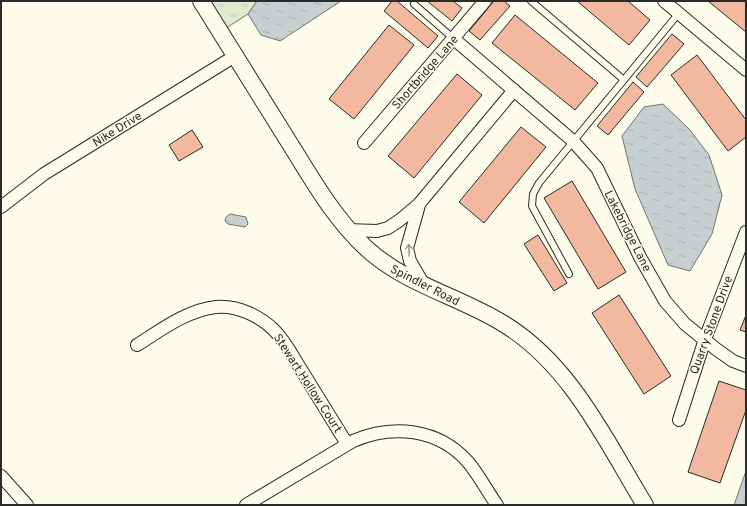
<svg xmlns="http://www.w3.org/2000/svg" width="747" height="506" viewBox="0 0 747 506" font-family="Overpass,sans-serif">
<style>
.grass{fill:url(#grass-tufts);stroke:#74746e}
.water{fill:url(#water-ripples);stroke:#74746e}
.building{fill:#f2b8a0;stroke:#2b2b2b}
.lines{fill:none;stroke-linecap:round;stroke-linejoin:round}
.service-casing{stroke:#2b2b2b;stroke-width:8}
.minor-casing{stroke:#2b2b2b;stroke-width:14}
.tertiary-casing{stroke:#2b2b2b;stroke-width:18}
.service{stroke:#fdfbea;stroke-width:6}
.minor{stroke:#fdfbea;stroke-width:12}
.tertiary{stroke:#fdfbea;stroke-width:16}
.oneway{stroke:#9e9d94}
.labels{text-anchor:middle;stroke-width:3;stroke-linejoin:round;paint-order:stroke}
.street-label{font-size:12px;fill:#2b2b2b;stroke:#fdfbea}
</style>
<defs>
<pattern id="grass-tufts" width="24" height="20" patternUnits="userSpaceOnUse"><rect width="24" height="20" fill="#deebd1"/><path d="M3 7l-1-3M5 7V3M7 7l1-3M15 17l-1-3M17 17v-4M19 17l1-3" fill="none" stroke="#bfcab4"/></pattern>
<pattern id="water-ripples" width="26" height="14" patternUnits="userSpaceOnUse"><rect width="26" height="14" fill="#c7d0d0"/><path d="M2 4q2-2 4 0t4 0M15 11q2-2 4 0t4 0" fill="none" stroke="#abb3b3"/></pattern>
</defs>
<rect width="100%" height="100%" fill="#fdfbea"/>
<path class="grass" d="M201 1H257L248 14 220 32Z"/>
<path class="water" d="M257 1H341L280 41 261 35 248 14Z
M663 104 689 129 709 155 722 195 712 234 690 271 668 265 635 189 622 136 644 107Z
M230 214 246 217 248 224 245 227 228 224 225 221 226 217Z
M746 471V505H734Z"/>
<path class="building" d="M392 1H397L438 36 428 48 384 11Z
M427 1H453L462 8 452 21Z
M494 1H504L510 6 480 40 469 31Z
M577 1H628L650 20 629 45Z
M708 1H746V32Z
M515 15 598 83 575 110 492 43Z
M389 25 414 45 354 119 329 99Z
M672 34 684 44 647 87 636 77Z
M697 55 746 120V137L728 151 671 75Z
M457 74 482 95 414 178 388 156Z
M633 82 644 92 608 135 597 126Z
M521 127 546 147 484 223 459 202Z
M192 130 203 147 179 161 169 145Z
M572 181 626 272 598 289 544 198Z
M538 235 567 283 554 291 524 244Z
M619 295 671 376 644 394 592 313Z
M746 315V332L740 330Z
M719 381 746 390V410L720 483 688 472Z"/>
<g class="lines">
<g class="service-casing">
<path id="service" d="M531 1 624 80
M414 4 454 39
M569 274 532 206 533 194 539 183 679 13"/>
</g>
<g class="minor-casing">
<path id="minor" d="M664 1 746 70
M454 39 573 141 597 168 640 257 665 301 685 324 716 349 733 361 746 366
M364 143 485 1
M419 205 407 248 410 261 424 285
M1 207 44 174 235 56
M347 230 377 231 388 228 400 220 419 204 514 90
M137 345C161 330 187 310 216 307 237 305 260 316 274 330 286 342 293 357 302 371 317 395 332 420 347 444
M679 420 705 339 746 232
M1 476 27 505
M246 505 353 441C392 424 438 428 468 462 479 475 487 491 497 505"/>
</g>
<g class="tertiary-casing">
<path id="tertiary" d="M201 1C230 47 258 93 287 139 311 177 332 216 366 248 406 285 459 296 504 324 571 365 606 441 645 505"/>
</g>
<use href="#service" class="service"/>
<use href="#minor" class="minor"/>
<use href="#tertiary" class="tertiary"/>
</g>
<defs><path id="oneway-shaft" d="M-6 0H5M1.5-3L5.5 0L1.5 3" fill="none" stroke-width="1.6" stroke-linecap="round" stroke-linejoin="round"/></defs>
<use class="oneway" href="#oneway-shaft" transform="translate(409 250) rotate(-93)"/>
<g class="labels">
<g class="street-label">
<text transform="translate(425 72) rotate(-49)" y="4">Shortbridge Lane</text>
<text transform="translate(117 129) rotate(-32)" y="4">Nike Drive</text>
<text transform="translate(628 231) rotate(63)" y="4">Lakebridge Lane</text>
<text transform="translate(425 285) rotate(27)" y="4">Spindler Road</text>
<text transform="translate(711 325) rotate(-70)" y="4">Quarry Stone Drive</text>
<text transform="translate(308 383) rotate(57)" y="4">Stewart Hollow Court</text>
</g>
</g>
<rect width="747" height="506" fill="none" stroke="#2b2b2b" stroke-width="4"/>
</svg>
